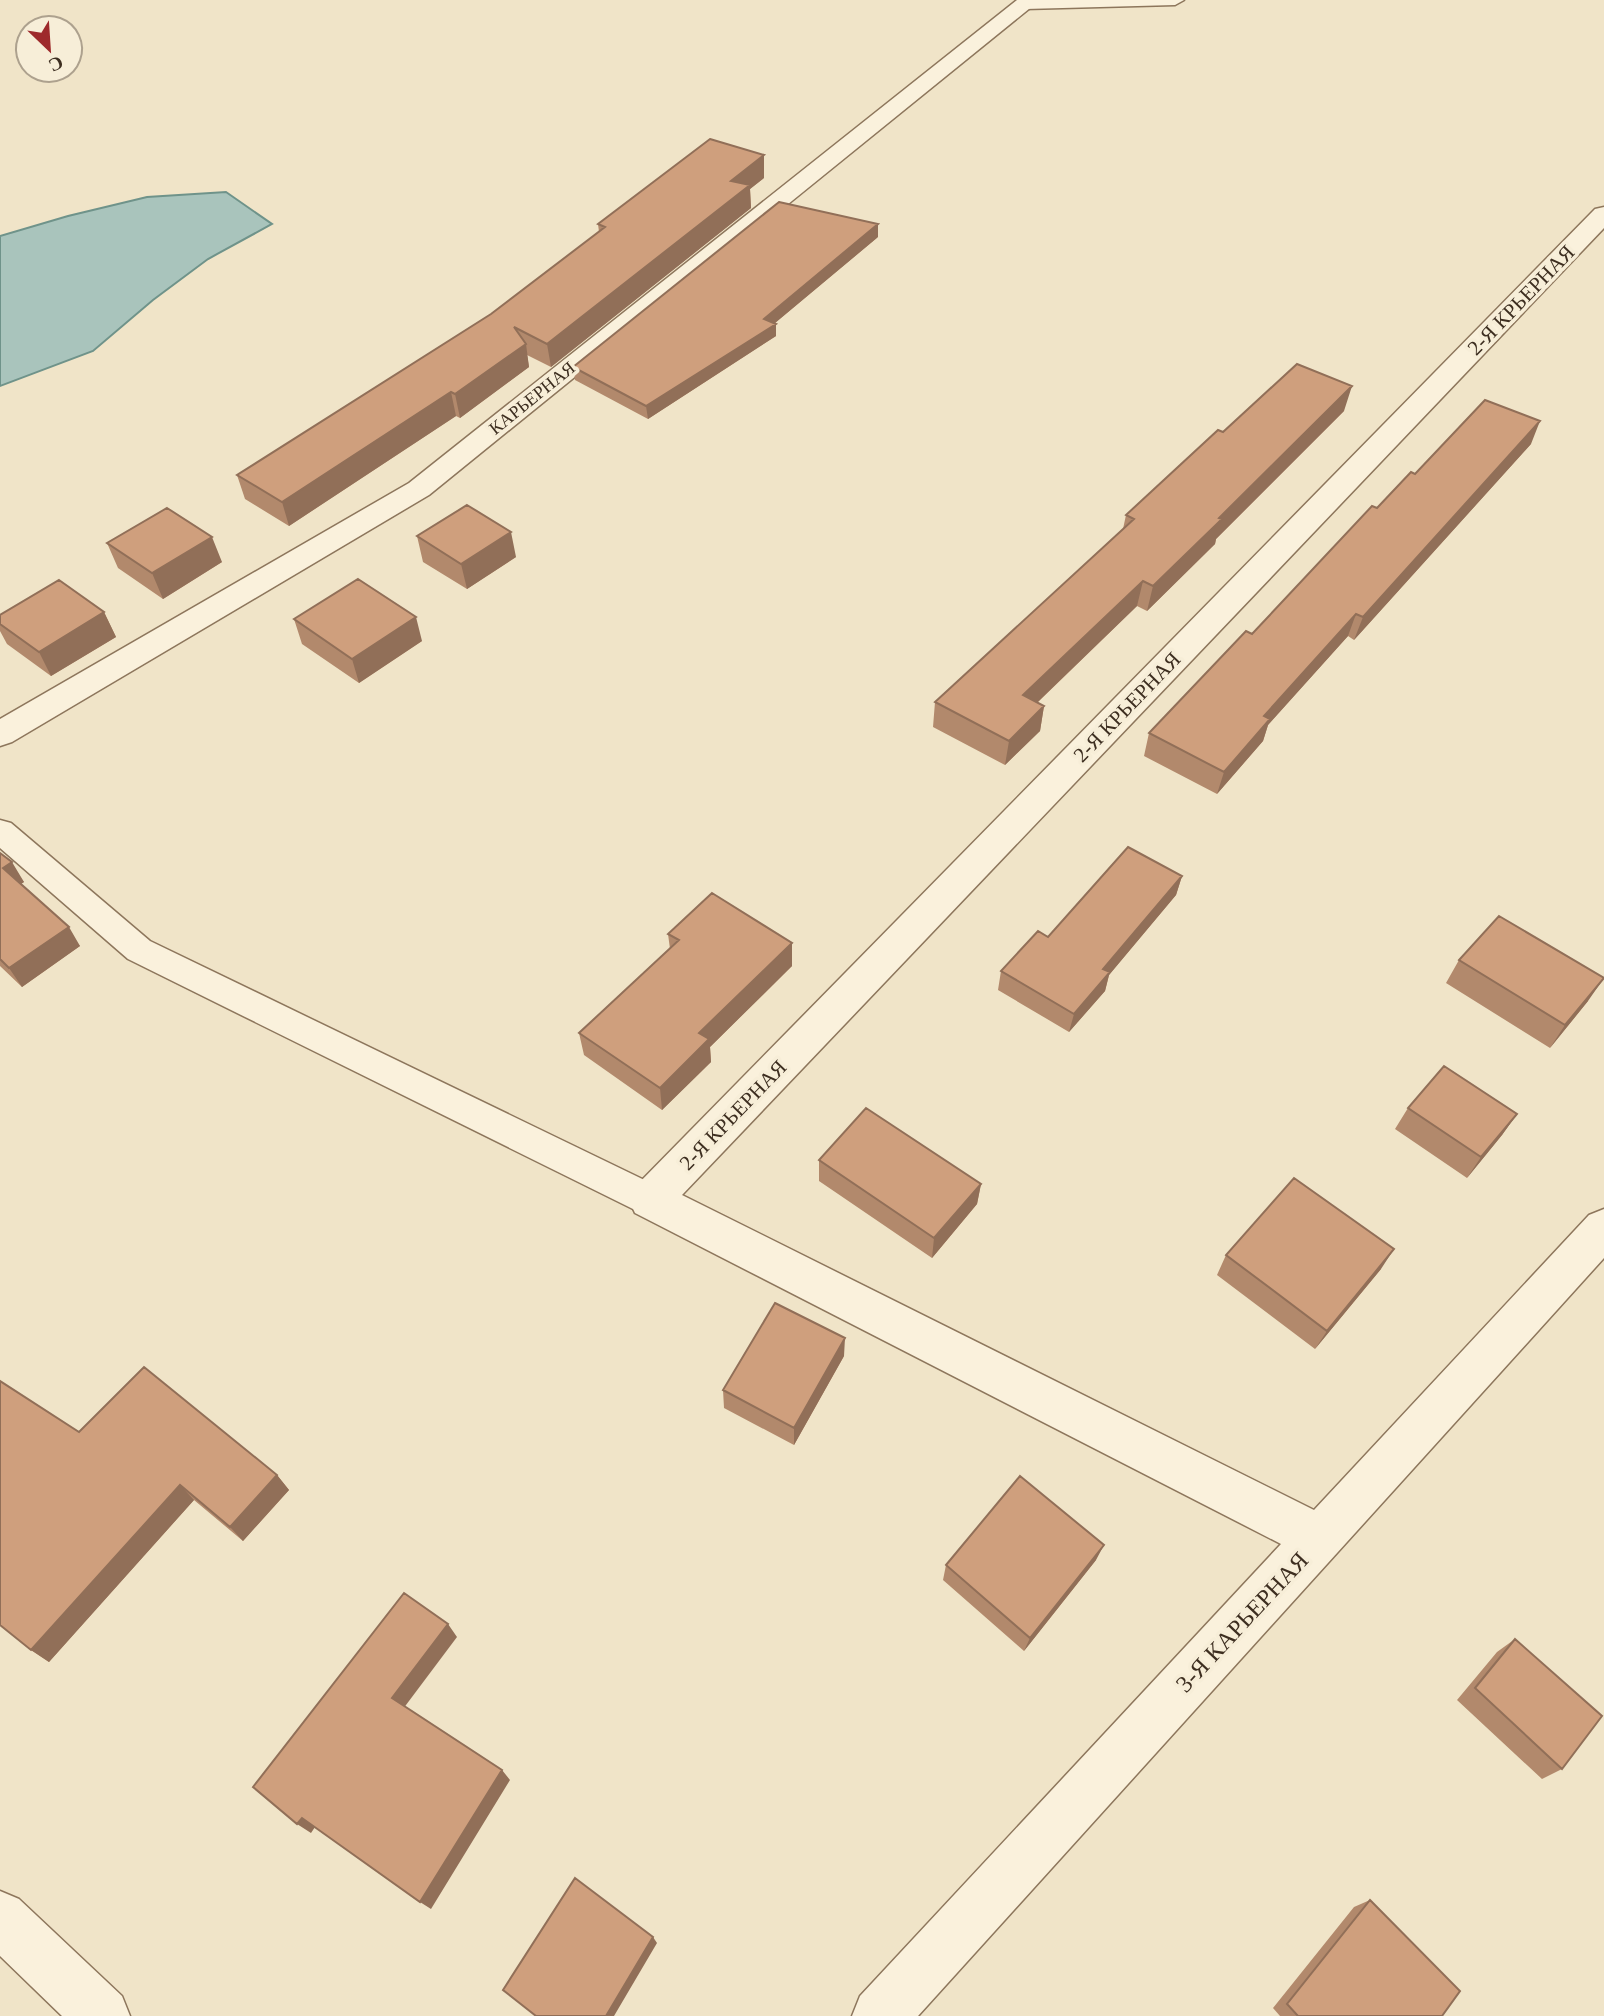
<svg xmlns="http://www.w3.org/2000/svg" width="1604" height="2016" viewBox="0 0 1604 2016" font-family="'Times New Roman',serif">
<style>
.water{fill:#a9c4bc;stroke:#6f938a;stroke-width:2}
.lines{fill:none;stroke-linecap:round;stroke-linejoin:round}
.service-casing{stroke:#8d765c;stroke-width:3}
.minor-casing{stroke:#8d765c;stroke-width:3}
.service{fill:#faf1dc;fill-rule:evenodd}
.minor{fill:#faf1dc;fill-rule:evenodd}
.wall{fill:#b2896c}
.shaded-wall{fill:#916f58}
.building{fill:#cf9f7d;stroke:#916f58;stroke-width:2}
.labels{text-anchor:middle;stroke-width:7;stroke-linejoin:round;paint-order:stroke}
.far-street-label{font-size:18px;fill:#3d2e20;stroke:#f7eed8}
.street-label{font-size:21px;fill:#3d2e20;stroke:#f7eed8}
.near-street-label{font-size:24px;fill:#3d2e20;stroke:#f7eed8}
</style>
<rect width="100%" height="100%" fill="#f0e4c8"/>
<path class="water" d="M226 192 272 224 208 259 153 300 93 351 0 386V236L68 216 147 197Z"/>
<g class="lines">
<g class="service-casing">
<path id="service" d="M1019 0H1184L1175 5 1025 9 1016 4Z
M0 820 11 823 150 941 663 1189 668 1200 663 1211 650 1216 637 1211 128 959 0 848Z"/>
</g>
<g class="minor-casing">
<path id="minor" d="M1017 0H1033L1035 4 429 495 12 742 0 746V719L409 483Z
M1604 207V228L682 1195 1314 1510 1589 1215 1604 1209V1258L918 2016H852L860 1996 1281 1544 635 1213 629 1200 635 1187 1595 209Z
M0 1891 19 1899 122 1996 130 2016H62L0 1956Z"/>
</g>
<use href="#service" class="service"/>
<use href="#minor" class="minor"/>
</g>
<path class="wall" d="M764 178 750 189 751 208 551 367 527 355 529 367 460 418 456 416 289 526 245 499 237 475 491 314 599 232 598 224Z
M878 237 775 323 776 324V336L648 419 575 380 573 367Z
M1344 411 1216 539 1215 544 1147 611 1137 606 1037 703 1044 706 1040 731 1005 765 933 727 935 702 1123 529 1126 515 1223 432Z
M1531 444 1354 640 1348 636 1268 725 1263 741 1217 794 1144 756 1149 733 1252 634 1377 508 1415 474Z
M417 536 516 557 467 589 423 562Z
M107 543 222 562 163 599 118 568Z
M104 612 116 637 51 676 7 644 0 631V615Z
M294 619 422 641 359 683 302 644Z
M0 853 24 882 20 884 80 946 22 987 0 966Z
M1182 876 1176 895 1109 975 1105 991 1069 1032 998 990 1001 971 1048 937Z
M668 934 792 943V966L710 1047 711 1062 662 1110 584 1055 579 1033 670 949Z
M1459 960 1588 1001 1550 1048 1446 983Z
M1408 1108 1517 1114 1502 1135 1467 1178 1395 1129Z
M819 1160 981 1184 977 1204 932 1258 819 1181Z
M1226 1255 1381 1269 1315 1349 1217 1275Z
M844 1356 794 1445 724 1408 723 1390Z
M79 1432 277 1475 289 1490 243 1541 194 1500 49 1662 31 1650Z
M1096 1560 1024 1651 943 1580 946 1565Z
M1515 1639 1562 1769 1542 1779 1457 1700 1497 1652Z
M1370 1900 1442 2016H1280L1273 2008 1354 1907Z"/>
<path class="shaded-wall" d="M764 155V178L750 189 751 208 551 367 547 344 731 181Z
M878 224V237L769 328 776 324V336L648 419 646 406 764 319Z
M526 344 529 367 460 418 455 394Z
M1352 386 1344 411 1216 539 1215 544 1147 611 1153 586 1219 518Z
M451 392 456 416 289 526 282 502Z
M1540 421 1531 444 1354 640 1363 617Z
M511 532 516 557 467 589 461 564Z
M212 537 222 562 163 599 152 573Z
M1143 581 1137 606 1019 720 1023 695Z
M104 612 116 637 51 676 39 652Z
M1356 614 1348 636 1268 725 1263 741 1217 794 1224 772 1264 716Z
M416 617 422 641 359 683 352 659Z
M1044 706 1040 731 1005 765 1009 741Z
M12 862 24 882 15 888 3 868Z
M1182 876 1176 895 1109 975 1105 991 1069 1032 1074 1014 1103 969Z
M69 927 80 946 22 987 9 968Z
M792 943V966L710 1047 711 1062 662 1110 660 1088 699 1033Z
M1604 978 1588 1001 1550 1048 1565 1025Z
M1517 1114 1502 1135 1467 1178 1481 1157Z
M981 1184 977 1204 932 1258 934 1238Z
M1394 1249 1381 1269 1315 1349 1327 1331Z
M845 1338 844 1356 794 1445V1428Z
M277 1475 289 1490 243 1541 230 1527Z
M180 1485 194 1500 49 1662 31 1650Z
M1104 1545 1096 1560 1024 1651 1030 1638Z
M448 1624 457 1637 403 1709 392 1698Z
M502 1770 510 1780 431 1909 420 1902Z
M302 1818 315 1827 311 1833 297 1824Z
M653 1937 657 1943 614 2016H606Z"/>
<path class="building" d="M710 139 764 155 731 181 750 185 547 344 514 327 526 344 455 394 451 392 282 502 237 475 491 314 605 227 598 224Z
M779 202 878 224 764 319 776 324 646 406 573 367Z
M1297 364 1352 386 1219 518 1222 519 1153 586 1143 581 1023 695 1044 706 1009 741 935 702 1134 519 1126 515 1218 430 1223 432Z
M1485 400 1540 421 1363 617 1356 614 1264 716 1270 719 1224 772 1149 733 1246 631 1252 634 1372 506 1377 508 1411 472 1415 474Z
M467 505 511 532 461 564 417 536Z
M167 508 212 537 152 573 107 543Z
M358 579 416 617 352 659 294 619Z
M59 580 104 612 39 652 0 624V615Z
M1128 847 1182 876 1103 969 1110 972 1074 1014 1001 971 1038 931 1048 937Z
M0 853 12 862 3 868 69 927 9 968 0 959Z
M712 893 792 943 699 1033 709 1039 660 1088 579 1033 679 940 668 934Z
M1499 916 1604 978 1565 1025 1459 960Z
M1444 1066 1517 1114 1481 1157 1408 1108Z
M866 1108 981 1184 934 1238 819 1160Z
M1294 1178 1394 1249 1327 1331 1226 1255Z
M775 1303 845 1338 794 1428 723 1390Z
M144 1367 277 1475 230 1527 180 1485 31 1650 0 1625V1381L79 1432Z
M1020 1476 1104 1545 1030 1638 946 1565Z
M404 1593 448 1624 392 1698 502 1770 420 1902 302 1818 297 1824 253 1787Z
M1515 1639 1602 1716 1562 1769 1475 1688Z
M575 1878 653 1937 606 2016H536L503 1990Z
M1370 1900 1460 1991 1442 2016H1298L1287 2004Z"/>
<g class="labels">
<g class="far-street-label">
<text transform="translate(532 398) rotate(-39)" y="6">КАРЬЕРНАЯ</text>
</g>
<g class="street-label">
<text transform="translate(1521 300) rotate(-46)" y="7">2-Я КРЬЕРНАЯ</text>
<text transform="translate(1127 707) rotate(-46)" y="7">2-Я КРЬЕРНАЯ</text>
<text transform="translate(733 1115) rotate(-46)" y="7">2-Я КРЬЕРНАЯ</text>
</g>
<g class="near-street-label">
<text transform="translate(1242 1622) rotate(-47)" y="8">3-Я КАРЬЕРНАЯ</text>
</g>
</g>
<g transform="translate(49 49) rotate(155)"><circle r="33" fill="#f7eed8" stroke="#ada18e" stroke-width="2"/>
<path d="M0-5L12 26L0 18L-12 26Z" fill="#9e2a2b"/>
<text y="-10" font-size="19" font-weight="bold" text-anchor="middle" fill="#3d2e20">С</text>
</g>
</svg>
